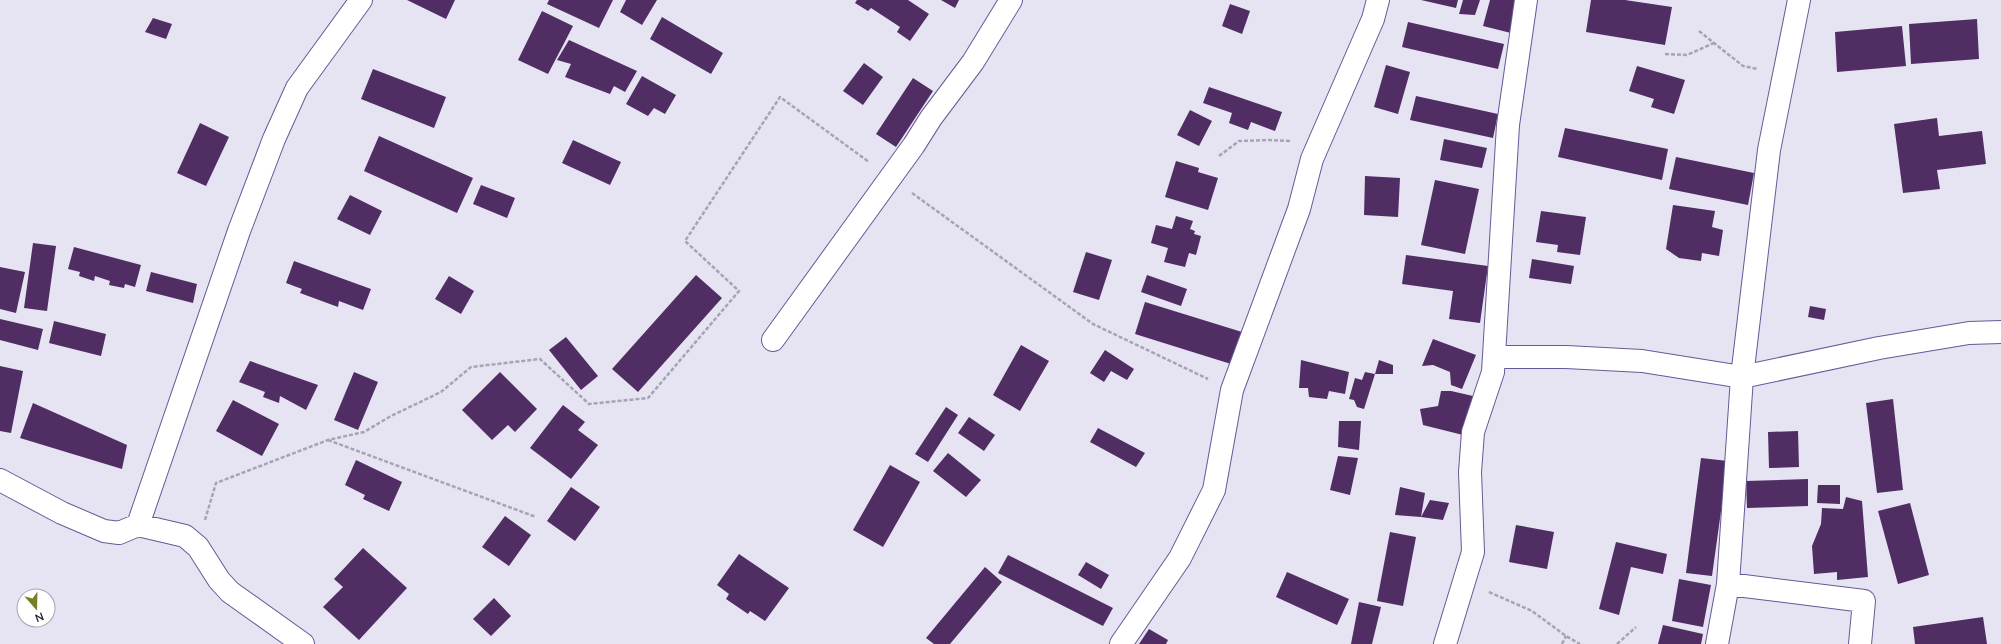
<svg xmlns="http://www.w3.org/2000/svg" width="2001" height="644" viewBox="0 0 2001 644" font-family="Mulish,sans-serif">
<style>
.building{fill:#502d63}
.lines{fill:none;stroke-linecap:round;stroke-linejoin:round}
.minor-casing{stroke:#665997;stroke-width:24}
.path{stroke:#a6a3b6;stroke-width:2.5;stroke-dasharray:4 2;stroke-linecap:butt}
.minor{stroke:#fff;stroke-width:22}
</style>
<rect width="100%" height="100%" fill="#e6e4f3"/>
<path class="building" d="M407 0H455L446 19Z
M549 0H613L599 28 547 4Z
M626 0H657L642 25 620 12Z
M857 0H908L929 14 910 41 897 32 900 27 871 8 868 11 855 3Z
M941 0H959L955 8Z
M1421 0H1458L1456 8Z
M1463 0H1480L1475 15 1459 14Z
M1490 0H1519L1511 33 1483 26Z
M1591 0H1625L1672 7 1665 45 1586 32Z
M1230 4 1250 11 1242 34 1222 26Z
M542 11 573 26 548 74 518 60Z
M662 17 723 53 711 74 650 39Z
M153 18 172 24 166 39 145 32Z
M1977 19 1979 59 1911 64 1909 24Z
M1408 22 1504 44 1498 69 1402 47Z
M1902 26 1906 66 1837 72 1835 32Z
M569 40 637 71 625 92 614 86 610 94 565 77 571 64 557 60Z
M864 63 883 77 863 105 843 91Z
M1386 65 1410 72 1398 114 1374 107Z
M1637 66 1685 80 1674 114 1651 107 1654 99 1629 91Z
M373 69 446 97 434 128 361 99Z
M642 76 676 95 665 114 654 108 648 116 626 104Z
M913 78 933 91 896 147 876 134Z
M1209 87 1282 112 1275 131 1251 122 1248 130 1229 123 1232 113 1203 103Z
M1416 96 1498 114 1493 138 1410 120Z
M1190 110 1212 121 1199 146 1177 135Z
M1937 118 1939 136 1982 131 1986 164 1937 170 1940 189 1903 193 1894 124Z
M200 123 229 137 206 186 177 173Z
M1565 128 1668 149 1662 180 1558 157Z
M379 136 473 178 457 213 364 171Z
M1444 139 1487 148 1482 168 1440 160Z
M573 140 621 162 610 185 562 163Z
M1676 157 1754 173 1748 205 1669 189Z
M1176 161 1199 168 1198 172 1218 178 1208 210 1165 197Z
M1365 176 1400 178 1398 217 1364 215Z
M1435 180 1479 189 1465 254 1421 245Z
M481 185 515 198 507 218 473 204Z
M350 195 382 211 370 235 337 219Z
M1673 205 1715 211 1712 227 1723 230 1719 256 1702 253 1701 261 1679 258 1666 249Z
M1541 211 1586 217 1580 255 1557 252 1558 245 1536 242Z
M1176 216 1193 221 1190 229 1195 231 1194 234 1201 236 1196 255 1189 253 1185 267 1164 262 1168 248 1151 243 1156 225 1172 229Z
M33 243 56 246 47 311 24 308Z
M74 247 141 265 135 287 125 284 124 288 109 285 110 281 95 276 94 281 79 276 80 272 68 269Z
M1086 252 1112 260 1099 300 1073 292Z
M1406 255 1488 266 1480 323 1449 319 1453 291 1402 284Z
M1532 259 1574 266 1571 284 1529 278Z
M294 261 371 289 363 310 339 301 338 307 300 293 302 289 286 283Z
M0 267 25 272 16 313 0 309Z
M151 272 197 284 193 303 146 291Z
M696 275 722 298 638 392 612 369Z
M1147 275 1187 289 1181 306 1141 292Z
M449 276 474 291 461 314 435 299Z
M1145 302 1242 332 1231 364 1135 334Z
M1810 306 1826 309 1824 320 1808 317Z
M0 319 43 329 38 350 0 340Z
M54 321 106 334 101 356 49 343Z
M566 337 598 376 581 390 549 350Z
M1433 339 1476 355 1462 389 1451 385 1450 372 1433 365 1422 366Z
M1021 345 1049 361 1020 411 993 395Z
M1105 350 1134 369 1127 380 1111 371 1104 382 1090 373Z
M1301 360 1349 372 1345 394 1329 391 1327 399 1309 397 1308 388H1299Z
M1379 360 1393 365V374H1375Z
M250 361 318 385 306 410 280 396 279 403 263 397 265 392 239 382Z
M0 366 23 371 11 433 0 431Z
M354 372 378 382 358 430 334 420Z
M500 372 537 409 515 432 508 425 492 440 462 410Z
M1365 372 1375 374 1364 409 1357 407 1354 400 1349 399 1355 378 1362 380Z
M1441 391H1451L1473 396 1463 435 1423 425 1420 409 1438 406Z
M1893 399 1903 490 1877 493 1866 403Z
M233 400 279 424 262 456 216 431Z
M33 403 127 445 122 469 20 438Z
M563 405 585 422 578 430 598 445 571 479 530 448Z
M946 407 958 415 928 462 915 454Z
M969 417 995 435 984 451 958 433Z
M1339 421H1361L1359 450 1338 447Z
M1098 428 1145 453 1136 467 1090 442Z
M1798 431 1799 467 1769 468 1768 432Z
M948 453 981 480 966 497 933 471Z
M1338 456 1358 458 1350 495 1330 490Z
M1701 458 1728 461 1712 576 1686 573Z
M356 460 402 482 389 511 363 499 365 495 345 485Z
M890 465 920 482 883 547 853 530Z
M1808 479V506L1747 508 1746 481Z
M1818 485H1840V504L1817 503Z
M571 487 600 507 575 541 547 521Z
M1400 487 1425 493 1421 517 1395 515Z
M1846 497 1862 501 1868 577 1837 580V572L1814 574 1812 546 1821 524 1822 508 1843 509Z
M1430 500 1449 503 1443 520 1421 517Z
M1910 503 1929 575 1898 584 1878 511Z
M505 516 531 535 509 566 482 547Z
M1516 525 1554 532 1547 569 1509 562Z
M1390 532 1416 537 1403 606 1377 601Z
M1616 542 1667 554 1663 574 1631 567 1619 615 1599 609Z
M363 548 407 588 359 640 323 607 343 587 334 579Z
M739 554 789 588 765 621 750 611 748 614 726 599 729 594 717 585Z
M1008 555 1113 608 1103 626 998 573Z
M1086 562 1109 575 1101 589 1078 575Z
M985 567 1002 582 950 644H934L926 638Z
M1287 572 1349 599 1337 625 1276 597Z
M1679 579 1711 585 1703 627 1672 621Z
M494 598 511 616 491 636 473 619Z
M1359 602 1381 607 1372 644H1351Z
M1983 617 1987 644H1915L1913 627Z
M1663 625 1703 634 1701 644H1658Z
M1149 629 1168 640 1166 644H1139Z"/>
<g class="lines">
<g class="minor-casing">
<path id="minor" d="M773 340 914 145 931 118 973 62 1011 0
M1494 357H1566L1642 361 1742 377 1879 348 1969 333 2001 332
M0 480 62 513 104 531 119 533 138 525 185 536 198 547 219 580 230 592 303 644
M138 525 239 231 274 139 297 88 361 0
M1728 584 1864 601 1860 644
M1121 644 1180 558 1214 490 1232 390 1299 209 1312 159 1373 19 1378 0
M1445 644 1473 552 1470 472 1473 432 1493 372 1508 125 1526 0
M1717 644 1728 584 1742 377 1769 150 1799 0"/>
</g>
<path class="path" d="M1699 31 1743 66 1758 69
M1665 54 1687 55 1714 43
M1219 156 1239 141 1269 140 1292 141
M912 193 1093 324 1208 379
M328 440 536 517
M205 520 216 483 328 440 364 432 391 416 441 392 471 367 540 359 589 404 648 398 739 291 685 241 780 97 869 162
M1489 592 1532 611 1566 636 1580 644
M1562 644 1566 636
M1617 644 1636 627"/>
<use href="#minor" class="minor"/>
</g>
<g transform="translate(36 608) rotate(160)"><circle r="19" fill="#ffffff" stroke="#a7a5b0"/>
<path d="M0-3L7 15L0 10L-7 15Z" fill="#787d27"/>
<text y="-6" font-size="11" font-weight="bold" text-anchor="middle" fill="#241f39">N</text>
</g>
</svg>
